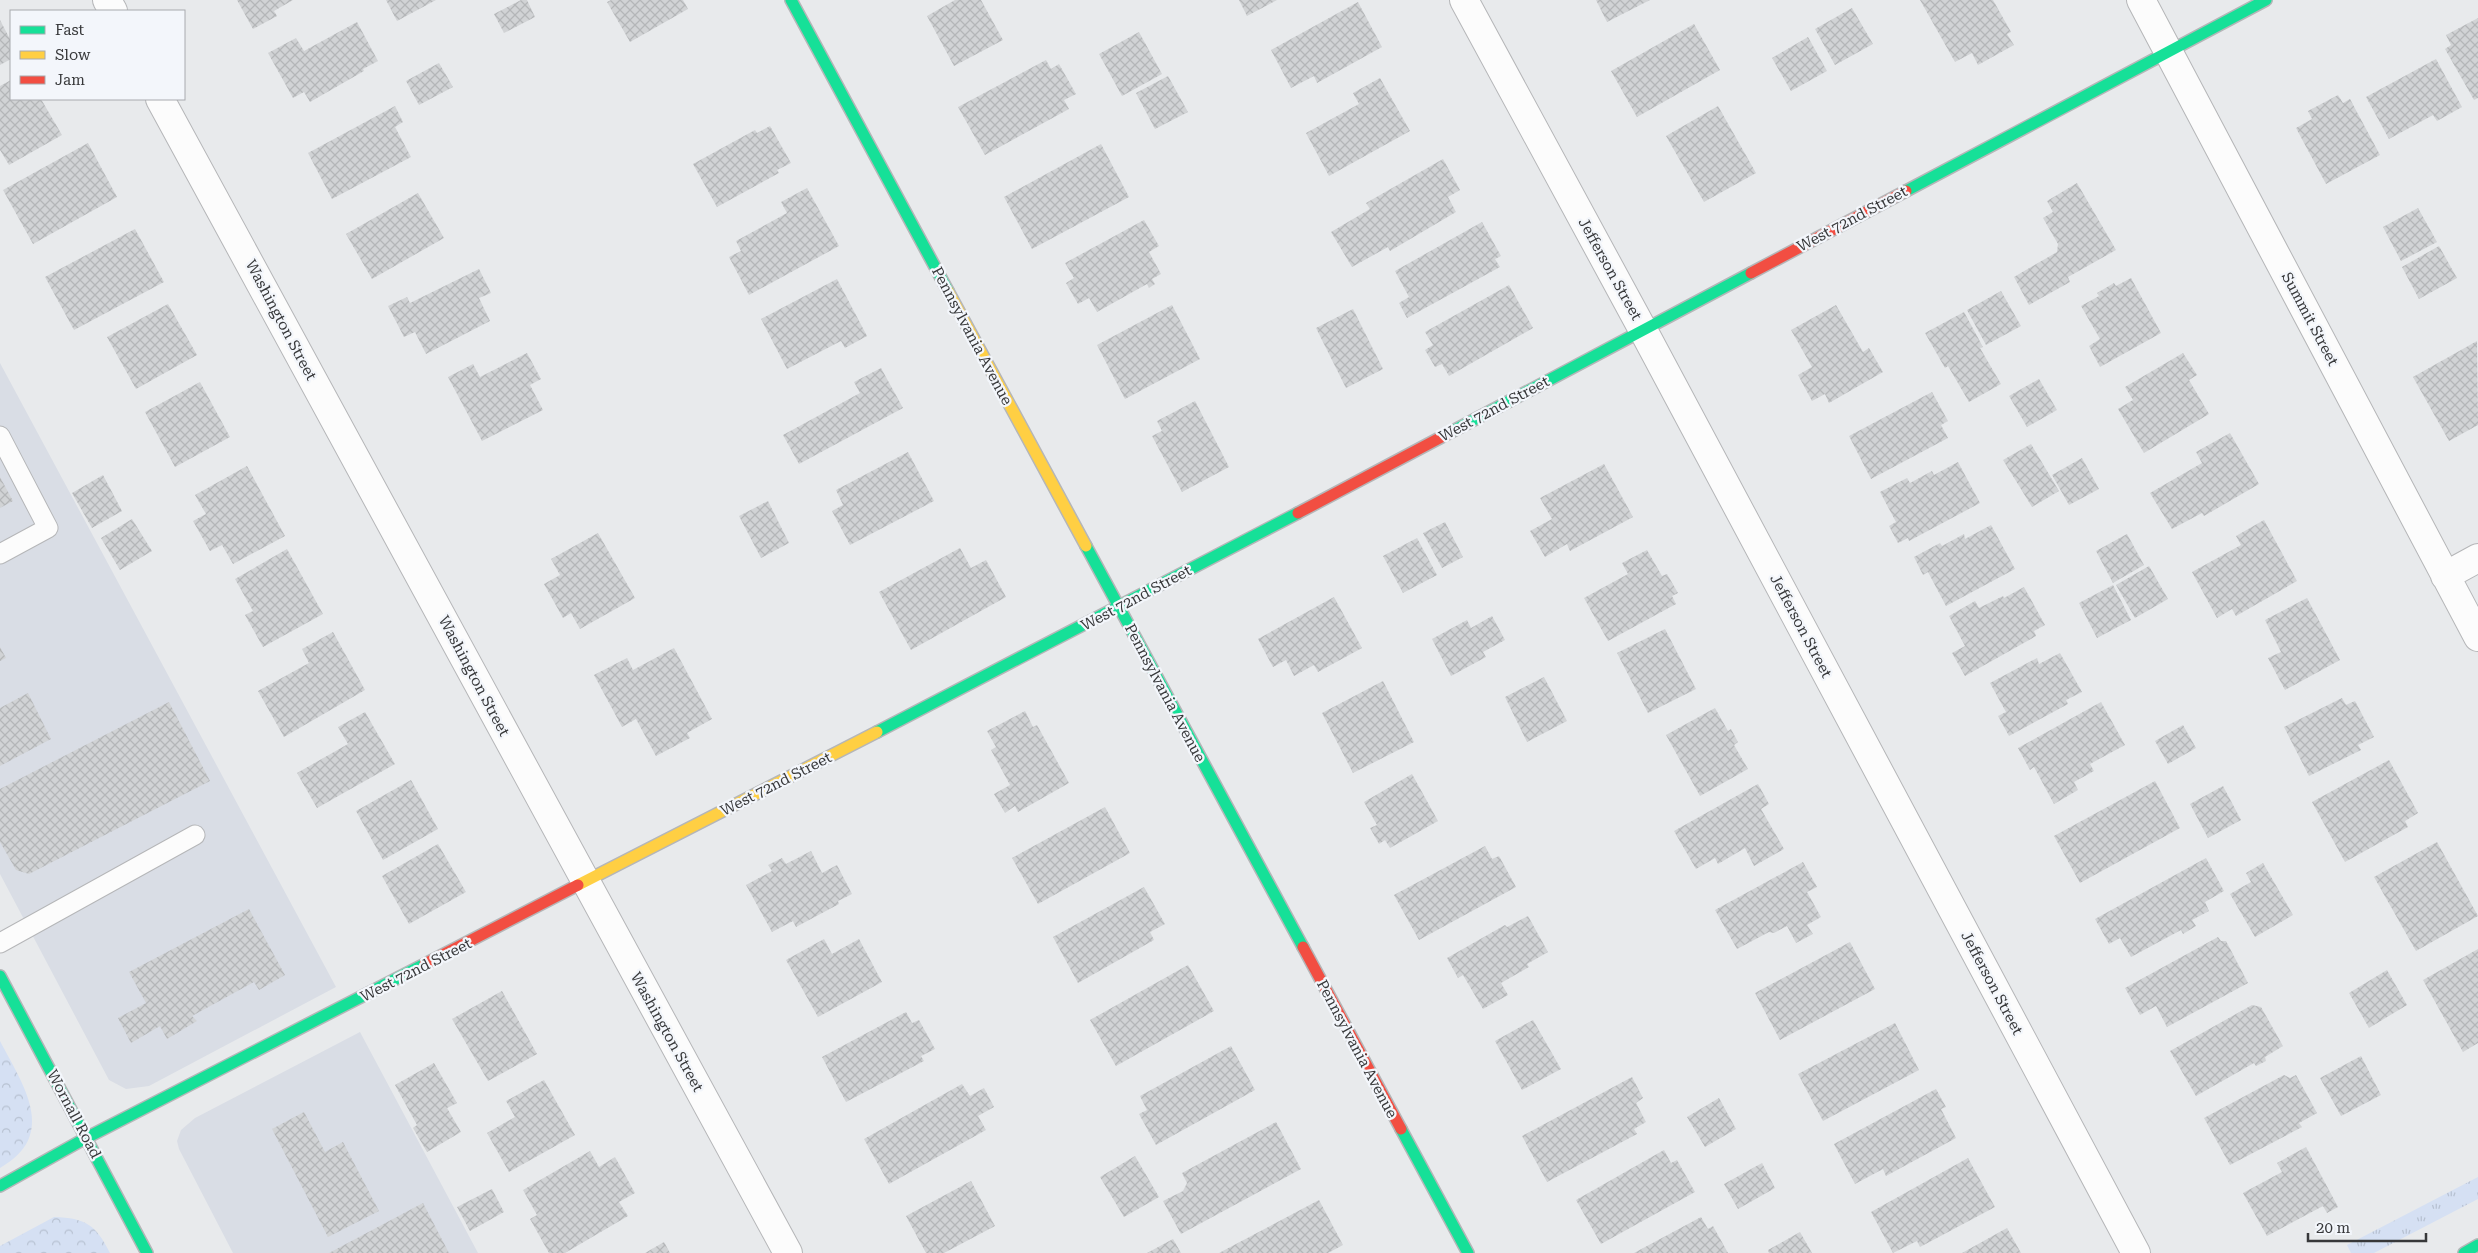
<svg xmlns="http://www.w3.org/2000/svg" width="2478" height="1253" viewBox="0 0 2478 1253" font-family="'Roboto Serif',serif">
<style>
.built{fill:#d9dde5}
.grass{fill:url(#grass-tufts)}
.park{fill:url(#park-crowns)}
.building{fill:url(#building-cross-hatch)}
.lines{fill:none;stroke-linecap:round;stroke-linejoin:round}
.lane-casing{stroke:#b5b6b8;stroke-width:21}
.street-casing{stroke:#b5b6b8;stroke-width:30}
.fast-casing{stroke:#b5b6b8;stroke-width:14}
.slow-casing{stroke:#b5b6b8;stroke-width:14}
.jam-casing{stroke:#b5b6b8;stroke-width:14}
.lane{stroke:#fcfcfc;stroke-width:19}
.street{stroke:#fcfcfc;stroke-width:28}
.fast{stroke:#16e098;stroke-width:11}
.slow{stroke:#ffcf43;stroke-width:11}
.jam{stroke:#f24e42;stroke-width:11}
.labels{text-anchor:middle;stroke-width:4.5;stroke-linejoin:round;paint-order:stroke}
.street-label{font-size:15px;fill:#37383a;stroke:#f3f6fb}
</style>
<defs>
<pattern id="grass-tufts" width="24" height="20" patternUnits="userSpaceOnUse" patternTransform="scale(1.25)"><rect width="24" height="20" fill="#d5e0f3"/><path d="M3 7l-1-3M5 7V3M7 7l1-3M15 17l-1-3M17 17v-4M19 17l1-3" fill="none" stroke="#b7c1d1"/></pattern>
<pattern id="park-crowns" width="20" height="18" patternUnits="userSpaceOnUse" patternTransform="scale(1.25)"><rect width="20" height="18" fill="#d5e0f3"/><path d="M2 6a3 3 0 1 1 6 0M12 15a3 3 0 1 1 6 0" fill="none" stroke="#b7c1d1"/></pattern>
<pattern id="building-cross-hatch" width="8" height="8" patternUnits="userSpaceOnUse" patternTransform="scale(1.25)"><rect width="8" height="8" fill="#d1d3d5"/><path d="M0 0l8 8M0 8l8-8" fill="none" stroke="#b4b6b8"/></pattern>
</defs>
<rect width="100%" height="100%" fill="#e8eaec"/>
<path class="built" d="M0 363 336 987 149 1086 126 1089 109 1080 0 874Z
M360 1032 478 1253H233L179 1149 177 1141 181 1130 195 1118Z"/>
<path class="grass" d="M2478 1177V1199L2374 1253H2351L2347 1245Z"/>
<path class="park" d="M0 1041C23 1085 59 1135 0 1168Z
M54 1217C86 1218 96 1225 110 1253H0V1246Z"/>
<path class="building" d="M237 0H293L274 11 277 16 253 29Z
M386 0H436L397 21Z
M521 0H527L535 17 504 33 494 14Z
M611 0H683L688 9 630 42 607 2Z
M955 0H981L1003 40 954 66 927 16Z
M1239 0H1277L1247 16Z
M1596 0H1650L1607 22Z
M1920 0H1993L2011 32 2007 34 2014 45 1978 65 1972 53 1955 62Z
M1358 2 1382 47 1317 83 1314 76 1291 88 1271 50Z
M1852 8 1873 44 1835 65 1815 29Z
M2478 18V98L2474 100 2445 49 2451 45 2446 35Z
M0 20 11 41V59L0 65Z
M357 22 378 61 363 69 364 71 310 102 304 92 293 98 268 53 296 38 304 51Z
M1694 24 1720 70 1637 117 1611 71Z
M1139 32 1162 74 1122 96 1099 54Z
M1808 37 1827 71 1791 91 1772 58Z
M2436 59 2462 107 2437 121 2433 115 2389 139 2366 97Z
M1046 60 1051 69 1059 64 1076 94 1064 100 1069 109 985 155 958 107Z
M439 63 453 87 419 105 406 81Z
M1168 76 1188 112 1155 129 1136 93Z
M1380 78 1410 131 1329 176 1306 133 1359 104 1353 93Z
M11 80V99H41L62 135 9 165 0 150V86Z
M2338 95 2343 103 2350 99 2380 155 2326 184 2296 128 2312 119 2308 111Z
M395 106 403 122 395 127 411 157 332 199 308 153Z
M1718 106 1756 173 1704 202 1666 136Z
M770 126 791 163 777 170 779 173 717 207 693 164 755 130 757 133Z
M88 143 117 197 33 244 3 190Z
M1101 144 1129 197 1032 249 1004 197Z
M1443 159 1460 190 1448 197 1456 212 1390 251 1388 247 1352 267 1331 232 1370 209 1366 203Z
M2077 183 2116 250 2068 277 2070 282 2029 305 2014 277 2057 252 2058 244 2043 218 2053 212 2047 201Z
M807 188 839 246 749 295 729 257 741 251 736 241 787 213 781 202Z
M418 193 444 238 372 279 346 234Z
M2418 208 2437 242 2401 261 2383 227Z
M1144 220 1159 246 1149 252 1161 274 1152 279 1155 284 1149 288 1147 284 1097 312 1089 298 1078 304 1066 283 1074 278 1065 263Z
M1482 222 1501 256 1495 259 1500 267 1407 318 1399 303 1409 297 1395 271Z
M135 229 164 282 74 330 45 277Z
M2439 246 2457 278 2419 299 2402 267Z
M479 269 491 293 479 298 490 321 426 354 415 332 404 337 388 306 407 297 410 303Z
M2131 278 2161 333 2100 367 2089 346 2100 339 2081 306 2099 296 2097 293 2114 283 2116 286Z
M837 279 867 336 845 348 841 341 787 369 761 319Z
M1509 285 1533 328 1449 376 1442 364 1435 367 1425 350 1433 345 1425 332Z
M2001 291 2021 326 1986 345 1967 310Z
M168 304 197 355 136 389 107 337Z
M1172 305 1200 359 1125 399 1097 345Z
M1836 305 1863 352 1869 348 1883 372 1829 403 1825 394 1812 401 1798 375 1812 367 1791 330Z
M1353 309 1383 369 1346 388 1316 328Z
M1964 312 1983 347 1980 348 2001 384 1969 402 1948 366 1945 368 1925 333Z
M2477 341 2478 425 2449 441 2413 377Z
M527 353 541 379 530 385 543 410 482 441 448 377 473 364 480 377Z
M2183 353 2197 375 2189 380 2209 414 2144 453 2118 409 2133 400 2125 387Z
M881 368 903 408 799 464 783 435 860 393 854 382Z
M2039 379 2057 410 2027 427 2009 396Z
M200 382 230 437 175 467 145 412Z
M1932 392 1948 421 1941 425 1948 438 1871 479 1849 436Z
M1195 401 1229 467 1182 492 1152 436 1162 431 1157 421Z
M2230 433 2259 484 2204 516 2202 513 2172 529 2150 493 2202 463 2196 452Z
M2031 444 2059 491 2032 507 2003 460Z
M908 452 934 501 850 545 832 511 843 505 836 490Z
M2082 458 2099 489 2069 505 2052 475Z
M1958 462 1980 503 1909 541 1908 538 1898 543 1889 526 1896 522 1880 492 1907 478 1910 483 1932 471 1934 475Z
M1604 464 1633 517 1570 551 1567 544 1545 557 1530 531 1552 519 1540 498Z
M247 466 285 536 233 564 222 545 210 551 193 521 206 514 195 495Z
M103 475 122 511 92 528 72 493Z
M0 477 13 501 0 508Z
M768 501 789 543 761 558 739 516Z
M132 519 152 551 120 570 101 538Z
M2264 520 2297 581 2236 616 2232 609 2217 618 2192 572 2241 545 2236 536Z
M1445 522 1463 557 1442 568 1423 533Z
M1991 525 2015 569 1946 606 1928 572 1923 575 1914 557 1940 543 1942 546 1964 534 1965 539Z
M598 533 635 598 580 629 571 613 563 618 544 584 560 575 551 559Z
M2127 534 2144 565 2113 583 2096 551Z
M1417 538 1437 575 1403 593 1383 556Z
M960 548 971 568 986 560 1006 597 911 650 879 592Z
M287 549 323 614 263 647 245 615 253 611 235 579Z
M1647 550 1662 576 1667 574 1678 593 1672 596 1676 604 1608 641 1584 598 1628 574 1622 563Z
M2149 566 2168 599 2135 618 2116 585Z
M2113 585 2131 620 2097 638 2079 603Z
M2024 587 2045 625 2034 631 2036 636 1965 676 1952 653 1965 646 1949 616 1975 601 1979 608 2003 596 2004 598Z
M1334 597 1362 648 1318 672 1314 665 1294 676 1286 660 1273 667 1258 639Z
M2307 598 2340 660 2285 690 2268 658 2281 652 2265 620Z
M1492 616 1505 640 1483 652 1486 657 1451 676 1432 639 1467 620 1471 628Z
M1665 629 1696 689 1648 713 1617 653Z
M333 632 365 690 284 737 258 691 309 663 302 649Z
M0 647 6 658 0 661Z
M674 648 712 719 687 733 690 738 656 756 636 719 622 727 594 675 627 658 633 670Z
M2060 653 2082 692 2066 700 2068 704 2009 736 1998 716 2006 712 1990 683 2037 658 2039 664Z
M1544 677 1567 721 1527 742 1505 697Z
M1383 681 1414 742 1353 773 1322 713Z
M28 693 51 739 0 766V708Z
M2342 698 2346 705 2355 701 2374 737 2358 745 2361 750 2309 776 2284 727Z
M169 702 210 781 29 874 16 870 0 842V789Z
M2101 702 2125 745 2090 764 2094 771 2074 782 2078 790 2054 804 2034 767 2030 770 2018 748Z
M1715 708 1728 731 1731 729 1738 742 1734 745 1748 769 1700 796 1666 735Z
M1025 711 1033 727 1037 725 1069 783 1018 812 1015 806 1005 813 994 794 1010 785 991 750 996 747 987 731Z
M365 712 395 764 317 808 297 773 348 744 338 727Z
M2183 725 2196 748 2168 764 2155 741Z
M2389 760 2418 813 2405 821 2408 827 2345 862 2312 802Z
M1412 774 1438 821 1390 848 1385 840 1379 844 1370 828 1377 825 1364 802Z
M411 780 438 829 383 860 356 811Z
M2155 781 2180 828 2080 883 2054 836Z
M1758 784 1769 804 1761 809 1784 849 1754 866 1745 848 1718 864 1715 858 1696 869 1674 831Z
M2223 786 2241 820 2208 838 2190 804Z
M1105 807 1130 853 1038 904 1012 858Z
M2437 842 2478 916 2416 951 2374 877Z
M438 844 466 892 409 924 382 876Z
M1485 846 1492 859 1499 856 1516 887 1419 940 1394 895Z
M811 851 822 873 837 865 852 894 838 901 839 904 796 927 793 921 772 932 746 885 772 871 768 865 782 858 786 864Z
M2206 858 2224 891 2205 902 2209 911 2192 920 2196 926 2183 934 2181 930 2131 957 2120 938 2109 944 2095 919Z
M1803 862 1817 887 1807 892 1821 917 1807 925 1813 934 1796 943 1787 926 1774 933 1769 932 1737 949 1715 910Z
M2263 863 2293 915 2255 937 2230 894 2251 882 2246 873Z
M1144 887 1165 924 1150 932 1154 940 1078 983 1053 937Z
M249 909 285 975 259 990 254 982 192 1016 197 1021 167 1039 160 1026 131 1043 118 1018 146 1003 129 972Z
M1528 916 1548 952 1527 964 1529 967 1501 983 1508 995 1483 1009 1463 975 1458 978 1447 958 1505 925 1507 927Z
M2218 937 2221 941H2226L2248 983 2167 1027 2156 1006 2140 1015 2125 988Z
M824 939 832 954 859 939 882 982 818 1017 786 960Z
M1850 942 1875 989 1780 1040 1755 993Z
M2478 949V1043L2463 1052 2423 980Z
M1188 965 1214 1011 1116 1066 1090 1020Z
M2387 970 2407 1005 2369 1028 2349 993Z
M502 991 537 1054 488 1081 452 1019Z
M2252 1005 2261 1007 2283 1046 2265 1057 2266 1061 2256 1066 2254 1063 2196 1096 2170 1051Z
M906 1012 912 1023 919 1020 935 1049 921 1056 924 1061 846 1102 822 1057Z
M1533 1020 1561 1069 1522 1090 1495 1041Z
M1895 1023 1919 1070 1823 1121 1798 1074Z
M1231 1046 1255 1090 1156 1145 1139 1114 1147 1110 1140 1096Z
M2361 1056 2381 1095 2341 1116 2320 1078Z
M434 1063 457 1103 447 1108 461 1132 427 1152 413 1128 417 1125 395 1085Z
M2284 1075 2290 1078 2296 1075 2317 1113 2299 1123 2302 1127 2230 1165 2204 1118Z
M1632 1077 1643 1098 1636 1103 1646 1122 1634 1129 1637 1134 1547 1182 1522 1136Z
M544 1080 575 1135 509 1172 487 1133 515 1117 506 1101Z
M962 1084 970 1096 984 1088 994 1107 978 1116 986 1130 889 1184 864 1139Z
M1936 1089 1946 1107 1941 1109 1956 1138 1886 1176 1883 1169 1855 1184 1834 1144Z
M1719 1098 1736 1129 1705 1147 1687 1117Z
M304 1112 325 1152 343 1142 379 1211 328 1237 272 1129Z
M1276 1122 1301 1169 1181 1234 1163 1201 1183 1191 1187 1183 1182 1173Z
M2306 1147 2338 1207 2327 1213 2323 1206 2267 1236 2243 1193 2282 1172 2277 1163Z
M1664 1150 1671 1163 1677 1160 1695 1192 1601 1244 1576 1200Z
M590 1151 599 1167 615 1157 635 1193 619 1202 628 1216 565 1253H549L530 1219 537 1215 523 1190Z
M1135 1156 1159 1197 1124 1217 1100 1177Z
M1968 1158 1995 1207 1920 1247 1917 1241 1893 1253 1871 1212Z
M1762 1163 1775 1188 1738 1209 1724 1184Z
M971 1181 995 1226 944 1253H926L906 1216Z
M492 1189 504 1212 470 1231 457 1207Z
M1319 1200 1343 1245 1328 1253H1219Z
M423 1203 449 1253H329Z
M1701 1217 1708 1229 1713 1226 1728 1253H1634Z
M2007 1228 2021 1253H1962Z
M1800 1232 1812 1253H1769L1768 1250Z
M1173 1239 1181 1253H1147Z
M664 1242 670 1253H645Z"/>
<g class="lines">
<g class="lane-casing">
<path id="lane" d="M0 436 48 528 0 554
M0 943 195 835"/>
</g>
<g class="street-casing">
<path id="street" d="M107 0 113 11
M1464 0 1643 330 2136 1253
M2141 0 2478 637
M160 99 788 1253
M2445 576 2478 558"/>
</g>
<g class="fast-casing">
<path id="fast" d="M791 0 948 291
M1906 191 2266 0
M1451 432 1751 273
M1086 546 1303 947
M877 732 1298 513
M0 976 147 1253
M1401 1129 1468 1253
M0 1186 86 1138 425 964
M2464 1253 2478 1245"/>
</g>
<g class="slow-casing">
<path id="slow" d="M948 291 1086 546
M578 885 877 732"/>
</g>
<g class="jam-casing">
<path id="jam" d="M1751 273 1906 191
M1298 513 1451 432
M1303 947 1401 1129
M425 964 578 885"/>
</g>
<use href="#lane" class="lane"/>
<use href="#street" class="street"/>
<use href="#fast" class="fast"/>
<use href="#slow" class="slow"/>
<use href="#jam" class="jam"/>
</g>
<g class="labels">
<g class="street-label">
<text transform="translate(1852 219) rotate(-28)" y="5">West 72nd Street</text>
<text transform="translate(1610 269) rotate(61)" y="5">Jefferson Street</text>
<text transform="translate(2310 319) rotate(62)" y="5">Summit Street</text>
<text transform="translate(281 320) rotate(62)" y="5">Washington Street</text>
<text transform="translate(972 336) rotate(62)" y="5">Pennsylvania Avenue</text>
<text transform="translate(1494 409) rotate(-28)" y="5">West 72nd Street</text>
<text transform="translate(1136 598) rotate(-28)" y="5">West 72nd Street</text>
<text transform="translate(1801 626) rotate(62)" y="5">Jefferson Street</text>
<text transform="translate(474 676) rotate(62)" y="5">Washington Street</text>
<text transform="translate(1165 693) rotate(62)" y="5">Pennsylvania Avenue</text>
<text transform="translate(776 784) rotate(-27)" y="5">West 72nd Street</text>
<text transform="translate(416 970) rotate(-27)" y="5">West 72nd Street</text>
<text transform="translate(1992 983) rotate(62)" y="5">Jefferson Street</text>
<text transform="translate(667 1032) rotate(61)" y="5">Washington Street</text>
<text transform="translate(1357 1049) rotate(62)" y="5">Pennsylvania Avenue</text>
<text transform="translate(74 1114) rotate(62)" y="5">Wornall Road</text>
</g>
</g>
<rect x="10" y="10" width="175" height="90" fill="#f3f6fb" stroke="#a8aaae"/>
<rect x="20" y="26" width="25" height="8" fill="#16e098" stroke="#a8aaae"/>
<text x="55" y="35" font-size="15" fill="#37383a">Fast</text>
<rect x="20" y="51" width="25" height="8" fill="#ffcf43" stroke="#a8aaae"/>
<text x="55" y="60" font-size="15" fill="#37383a">Slow</text>
<rect x="20" y="76" width="25" height="8" fill="#f24e42" stroke="#a8aaae"/>
<text x="55" y="85" font-size="15" fill="#37383a">Jam</text>
<path d="M2308 1233v8h118v-8" fill="none" stroke="#37383a" stroke-width="2.5"/>
<text x="2316" y="1233" font-size="15" fill="#37383a" stroke="#f3f6fb" stroke-width="4" paint-order="stroke">20 m</text>
</svg>
